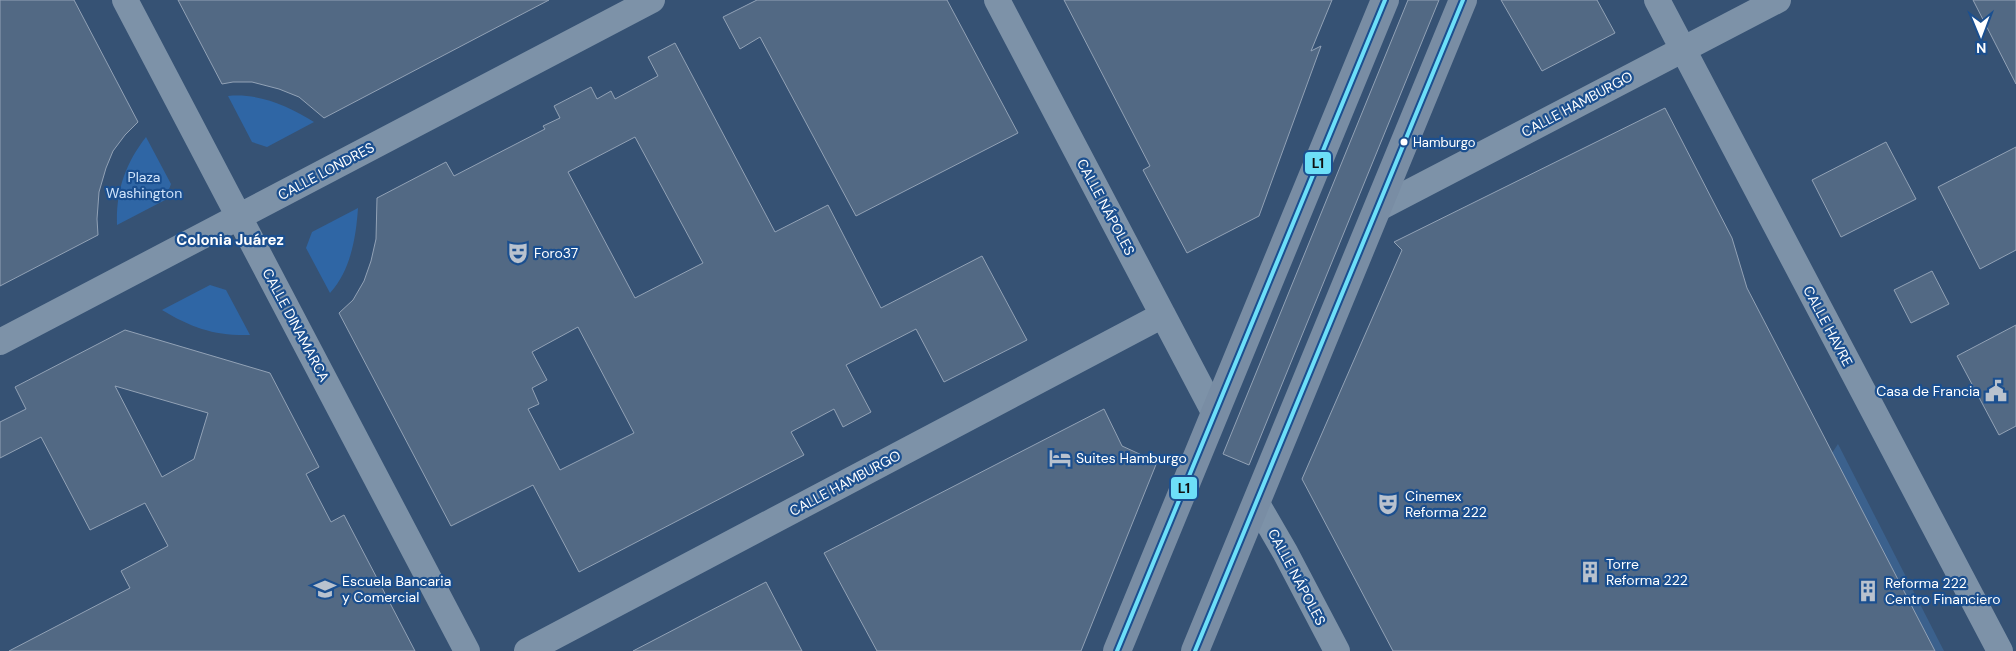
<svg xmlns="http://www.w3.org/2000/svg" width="2016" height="651" viewBox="0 0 2016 651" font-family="'DM Sans',sans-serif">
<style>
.green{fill:#2f66a5}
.water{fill:#3b618d}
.building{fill:#526984;stroke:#92a2b6;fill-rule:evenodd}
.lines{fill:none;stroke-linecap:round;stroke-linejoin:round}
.street{stroke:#7d92a8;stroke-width:26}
.secondary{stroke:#798da4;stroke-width:28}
.bus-1-casing{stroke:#1b4f8f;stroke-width:8}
.bus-1{stroke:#6ddff8;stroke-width:4}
.bus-dot{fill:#fff;stroke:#1b4f8f;stroke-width:2}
.labels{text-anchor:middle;stroke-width:4.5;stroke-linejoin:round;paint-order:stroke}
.bus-label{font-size:13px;fill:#fff;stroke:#1b4f8f;text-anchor:start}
.street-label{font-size:14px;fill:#fff;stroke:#1b4f8f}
.park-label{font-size:14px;fill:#cfe3fa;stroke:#1b4f8f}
.poi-label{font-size:14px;fill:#fff;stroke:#1b4f8f;text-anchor:start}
.neighbourhood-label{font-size:15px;font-weight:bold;fill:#fff;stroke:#1b4f8f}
.line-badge{stroke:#1b4f8f;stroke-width:2}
.pale-badge-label{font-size:14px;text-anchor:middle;font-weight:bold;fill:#111}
</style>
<rect width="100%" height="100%" fill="#365274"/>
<path class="green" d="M228 96C260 93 288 106 314 122L267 147 252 142Z
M146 137 171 184 165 200 117 225C116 191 125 164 146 137Z
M358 208C356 237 351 270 330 293L306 248 312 232Z
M210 285 226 290 250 335C215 336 192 328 162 310Z"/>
<path class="water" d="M1838 444 1944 651H1935L1832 453Z"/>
<path class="building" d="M0 0H74L138 122 125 135 113 151 106 168 99 192 97 219 98 235 0 286Z
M178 0H549L324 118 299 97 279 89 252 82H233L222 84Z
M757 0H947L1018 133 856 216 760 37 740 49 723 17Z
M1064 0H1332L1311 51 1321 46 1259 216 1187 253 1143 170 1150 166Z
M1408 0H1439L1249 465 1223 454Z
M1501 0H1597L1615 33 1542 71Z
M1973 0H2016V84Z
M675 43 775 232 828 205 881 308 982 256 1027 340 944 382 916 329 846 365 871 412 843 427 834 409 791 432 804 455 579 572 533 485 451 526 339 313 353 300 364 281 371 261 376 239 377 198 446 162 454 176 545 129 543 126 560 118 554 106 591 87 597 99 611 91 615 99 658 76 648 57ZM635 137 703 263 635 298 568 172ZM578 327 634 433 560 470 528 409 539 404 532 388 547 380 532 352Z
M1665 108 1732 238 1747 288 1935 651H1393L1302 479 1402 250 1394 242Z
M1886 142 1916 199 1841 237 1812 180Z
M2016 147V250L1980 269 1938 187Z
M1932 271 1949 304 1911 323 1894 290Z
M2016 325V426L1999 435 1957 356Z
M125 330 270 373 319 467 306 474 331 522 344 515 415 651H9L130 588 121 571 168 546 145 503 90 530 41 437 0 458V422L26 409 15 387ZM115 386 208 413 194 459 162 477Z
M1104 409 1122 446 1157 462 1081 651H877L824 553Z
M766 582 802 651H633L702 615Z"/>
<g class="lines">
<path class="street" d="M125 0 467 651
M997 0 1215 414
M1657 0 2000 651
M1377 209 1778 0
M0 342 652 0
M1256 502 1285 552 1337 651
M527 651 1163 315"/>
<path class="secondary" d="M1117 651 1385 0
M1195 651 1463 0"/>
<g class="bus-1-casing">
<path id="bus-1" d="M1117 651 1385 0
M1195 651 1463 0"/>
</g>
<use href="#bus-1" class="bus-1"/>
</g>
<defs>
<g id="theatre-bare" transform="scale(1.725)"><path d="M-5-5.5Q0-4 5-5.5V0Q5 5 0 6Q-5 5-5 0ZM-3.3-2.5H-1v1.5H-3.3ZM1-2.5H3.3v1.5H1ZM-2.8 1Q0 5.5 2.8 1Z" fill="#b9c2ce" stroke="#1b4f8f" stroke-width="2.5" paint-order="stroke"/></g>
<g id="civic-bare" transform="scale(1.725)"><path d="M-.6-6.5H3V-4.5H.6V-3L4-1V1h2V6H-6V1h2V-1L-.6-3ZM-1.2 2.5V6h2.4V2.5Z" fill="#b9c2ce" stroke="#1b4f8f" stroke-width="2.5" paint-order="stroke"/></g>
<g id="hotel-bare" transform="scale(1.725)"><path d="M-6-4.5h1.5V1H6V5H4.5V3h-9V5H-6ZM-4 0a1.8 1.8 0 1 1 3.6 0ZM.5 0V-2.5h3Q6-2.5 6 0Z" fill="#b9c2ce" stroke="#1b4f8f" stroke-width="2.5" paint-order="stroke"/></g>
<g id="building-bare" transform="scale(1.725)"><path d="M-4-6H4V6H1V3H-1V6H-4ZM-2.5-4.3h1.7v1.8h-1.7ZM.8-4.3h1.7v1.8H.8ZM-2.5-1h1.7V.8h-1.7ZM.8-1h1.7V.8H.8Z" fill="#b9c2ce" stroke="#1b4f8f" stroke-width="2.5" paint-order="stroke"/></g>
<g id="university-bare" transform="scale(1.725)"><path d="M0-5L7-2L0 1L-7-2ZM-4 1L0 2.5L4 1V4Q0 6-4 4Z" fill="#b9c2ce" stroke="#1b4f8f" stroke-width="2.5" paint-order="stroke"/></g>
</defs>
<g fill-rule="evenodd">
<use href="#theatre-bare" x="518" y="253"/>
<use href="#civic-bare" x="1996" y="391"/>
<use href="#hotel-bare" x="1060" y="458"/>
<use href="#theatre-bare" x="1388" y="504"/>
<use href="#building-bare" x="1590" y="572"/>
<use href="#university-bare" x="325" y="589"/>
<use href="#building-bare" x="1868" y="591"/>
</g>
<circle class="bus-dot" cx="1404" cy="142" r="4.5"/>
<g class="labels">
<g class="bus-label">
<text x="1413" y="147">Hamburgo</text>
</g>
<g class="street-label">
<text transform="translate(1577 104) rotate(-28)" y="5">CALLE HAMBURGO</text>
<text transform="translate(326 171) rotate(-28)" y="5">CALLE LONDRES</text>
<text transform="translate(1106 207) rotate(62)" y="5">CALLE NÁPOLES</text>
<text transform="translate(296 325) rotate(62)" y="5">CALLE DINAMARCA</text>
<text transform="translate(1828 326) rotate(62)" y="5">CALLE HAVRE</text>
<text transform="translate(845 483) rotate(-28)" y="5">CALLE HAMBURGO</text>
<text transform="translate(1297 577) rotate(62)" y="5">CALLE NÁPOLES</text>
</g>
<g class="park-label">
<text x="144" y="182">Plaza<tspan x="144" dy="16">Washington</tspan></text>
</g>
<g class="poi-label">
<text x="534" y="258">Foro37</text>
<text x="1980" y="396" text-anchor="end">Casa de Francia</text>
<text x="1076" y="463">Suites Hamburgo</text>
<text x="1405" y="501">Cinemex<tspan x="1405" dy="16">Reforma 222</tspan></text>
<text x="1606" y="569">Torre<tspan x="1606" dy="16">Reforma 222</tspan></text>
<text x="342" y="586">Escuela Bancaria<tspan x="342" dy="16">y Comercial</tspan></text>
<text x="1885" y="588">Reforma 222<tspan x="1885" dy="16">Centro Financiero</tspan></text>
</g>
<g class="neighbourhood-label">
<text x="230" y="245">Colonia Juárez</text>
</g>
</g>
<g class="line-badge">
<rect x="1304" y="151" width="28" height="24" rx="5" fill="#6ddff8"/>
<rect x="1170" y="476" width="28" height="24" rx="5" fill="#6ddff8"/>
</g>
<g class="pale-badge-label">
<text x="1318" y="168">L1</text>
<text x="1184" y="493">L1</text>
</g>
<g transform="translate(1981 35) rotate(179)" stroke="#1b4f8f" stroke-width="4" paint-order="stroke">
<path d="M0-4L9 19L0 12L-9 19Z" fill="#ffffff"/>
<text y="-8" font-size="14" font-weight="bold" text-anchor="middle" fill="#ffffff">N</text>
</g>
</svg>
